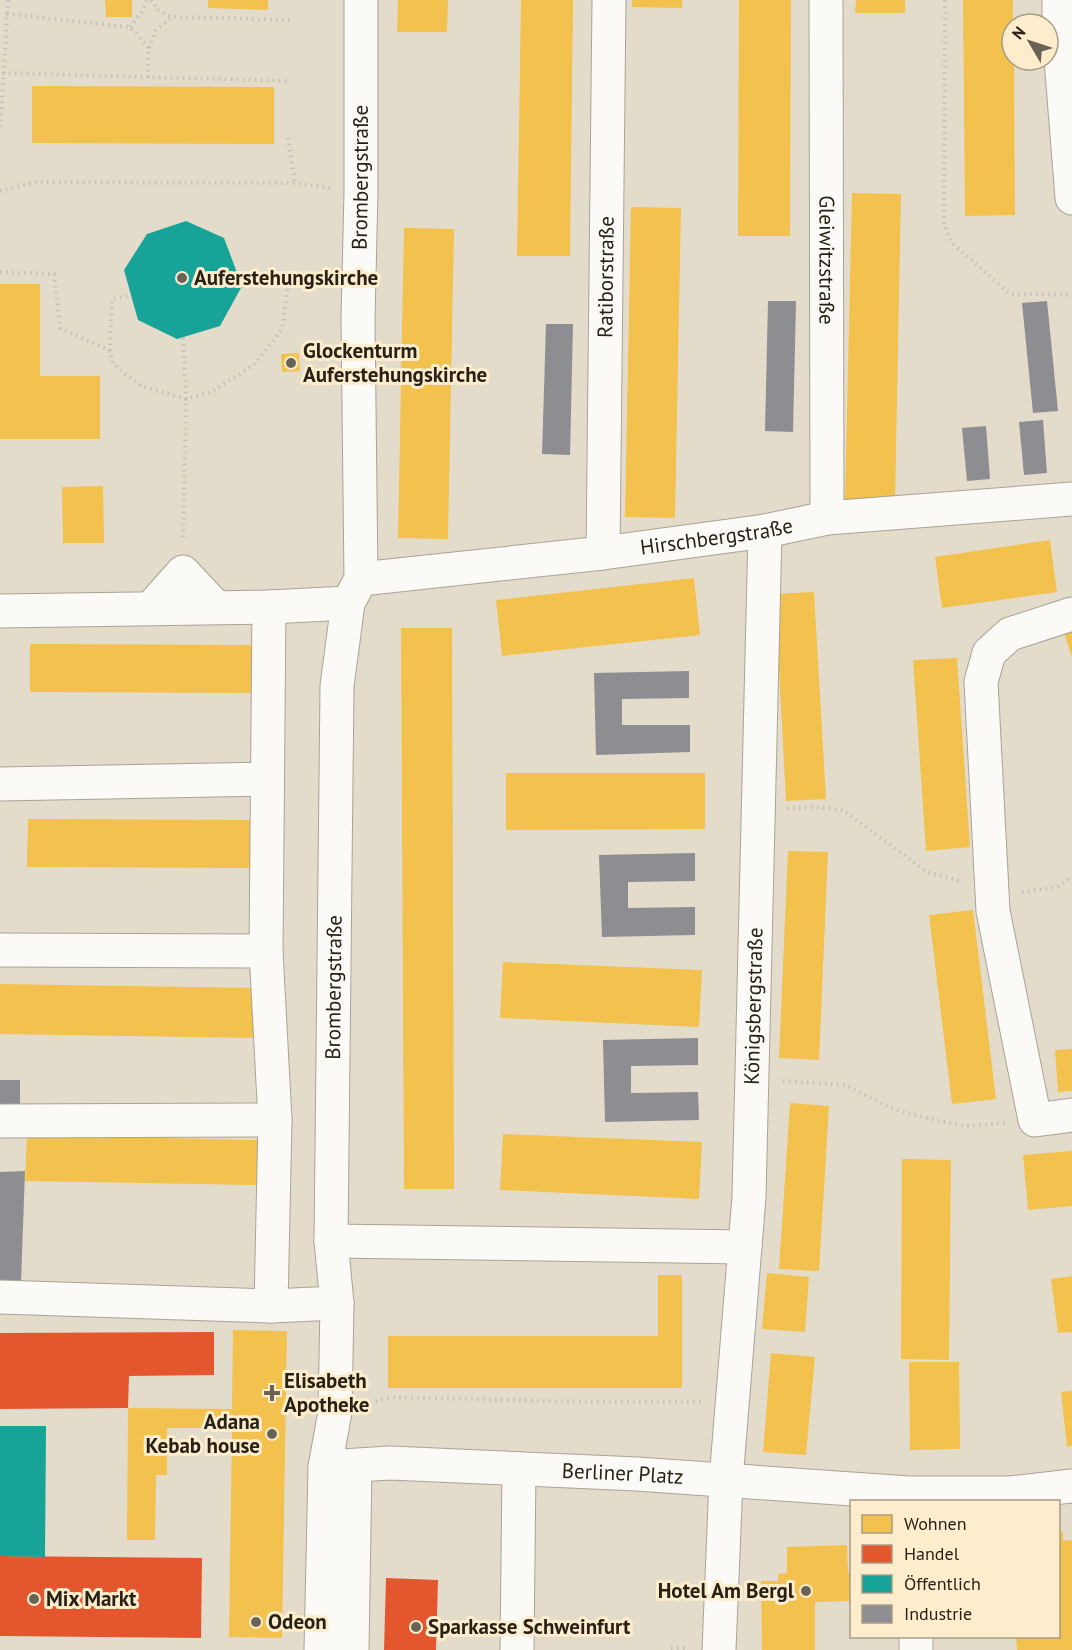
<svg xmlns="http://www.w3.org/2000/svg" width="1072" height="1650" viewBox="0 0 1072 1650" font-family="'PT Sans',sans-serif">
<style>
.homes{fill:#f2c14e}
.shops{fill:#e4572e}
.public{fill:#17a398}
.industry{fill:#8d8d92}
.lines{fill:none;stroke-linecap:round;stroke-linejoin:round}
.minor-casing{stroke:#a9a396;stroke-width:35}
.path{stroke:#c4c1bb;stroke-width:4;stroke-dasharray:1.5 4.5;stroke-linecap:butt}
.minor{stroke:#fbfaf7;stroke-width:33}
.poi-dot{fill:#6a6355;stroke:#fdedcd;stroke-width:2}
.labels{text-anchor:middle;stroke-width:6;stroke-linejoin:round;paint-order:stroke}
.street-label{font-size:21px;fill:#282216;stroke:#fdedcd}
.poi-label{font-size:21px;font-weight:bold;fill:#282216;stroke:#fdedcd;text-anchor:start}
</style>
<rect width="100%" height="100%" fill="#e4dcca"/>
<path class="homes" d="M105 0H132V17H106Z
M208 0H268V10L208 8Z
M398 0H448L447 32H397Z
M521 0H573L570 256H517Z
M632 0H682V8L632 7Z
M739 0H791L790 236H738Z
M856 0H905V13H855Z
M963 0H1013L1012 60H1014L1015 215 965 216Z
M32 86 274 87V144L32 143Z
M852 193 901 194 895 503 845 502Z
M631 207 681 208 675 518 625 517Z
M404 228 454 229 448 539 398 538Z
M0 284H40V376H100V439H0Z
M299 353 300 371 282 372 281 354Z
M103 486 104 543H63L62 487Z
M1050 540 1057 592 942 608 935 557Z
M694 578 700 635 502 656 496 600Z
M814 592 826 799 786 801 775 594Z
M1072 626V655H1071L1063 629Z
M401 628H452L454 1189H404Z
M30 644 267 645V693L30 692Z
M957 658 970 847 926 851 913 660Z
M506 773H705V829L506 830Z
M28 819 264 820 263 868 27 867Z
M788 851 828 852 819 1060 779 1058Z
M973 910 996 1099 952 1104 929 915Z
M503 962 702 970 699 1027 500 1018Z
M0 984 257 988 256 1038 0 1034Z
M1072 1049V1091L1058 1092 1055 1050Z
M790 1103 829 1106 819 1271 779 1269Z
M503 1134 702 1142 699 1199 500 1190Z
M27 1135 259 1140 257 1185 25 1181Z
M1072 1151V1206L1028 1210 1023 1155Z
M902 1159 951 1160 949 1360 901 1359Z
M767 1273 809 1277 805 1332 762 1329Z
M658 1275H682V1388H388V1336H658Z
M1072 1276V1332L1058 1333 1051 1279Z
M233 1330 287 1331 282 1638 229 1637 232 1428H167V1475H156L155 1540H127L128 1408 232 1409Z
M771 1353 815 1357 806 1455 763 1452Z
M909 1362H959L960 1449 910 1450Z
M1072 1391V1446L1067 1447 1061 1392Z
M1058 1527 1063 1533V1541L1072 1540V1650H1017L1016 1636H1058Z
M847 1545 848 1573H852V1601L815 1602V1650H762L761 1581H778V1574L787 1573V1547Z"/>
<path class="shops" d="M214 1332V1375L129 1376 128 1408 0 1409V1333Z
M0 1556 202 1558 201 1638 0 1636Z
M386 1578 438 1580 436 1650H384Z"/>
<path class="public" d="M186 221 224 238 242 286 220 326 177 339 138 320 124 270 147 234Z
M0 1426H46L45 1557 0 1556Z"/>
<path class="industry" d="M768 301H796L793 432 765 431Z
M1047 301 1058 411 1033 413 1022 303Z
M546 324H573L570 455 542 454Z
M1043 420 1047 473 1024 475 1019 422Z
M986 426 990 479 967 481 962 428Z
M689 671V698L622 699V725H690V752L596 755 594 673Z
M695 853V881L628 882V908L695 907V935L602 937 599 855Z
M698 1038V1065L631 1066V1093L698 1092 699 1120 605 1122 603 1040Z
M0 1080H20V1112H0Z
M25 1171 21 1283H0V1172Z"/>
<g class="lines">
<g class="minor-casing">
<g id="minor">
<path id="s1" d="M826 0 827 518"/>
<path d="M1059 0V34L1072 198"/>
<path id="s2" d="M603 553 609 0"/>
<path id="s3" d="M361 579 603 553 765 531 827 518 1072 499"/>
<path d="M269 607 266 951 275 1120 271 1306"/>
<path d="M151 608 183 572 216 607"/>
<path d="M0 611 269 607 348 603"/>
<path d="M1072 614 1010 634 989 653 981 682 993 911 1035 1120 1072 1115"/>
<path d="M0 784 267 779"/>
<path d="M0 950 266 951"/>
<path d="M0 1121 275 1120"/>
<path d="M331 1241 745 1247"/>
<path d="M0 1297 271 1306 337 1303"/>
<path id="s4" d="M325 1467 390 1463 637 1474 909 1493H1010L1072 1486"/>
<path d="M916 1636V1650"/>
<path id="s5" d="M321 1650 325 1467 335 1412 337 1303 331 1241 337 686 348 603 361 579 358 319 361 192V0"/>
<path d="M352 1650 355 1466"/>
<path d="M517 1650 519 1469"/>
<path id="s6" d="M719 1650 726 1480 749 1197 765 531"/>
</g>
</g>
<path class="path" d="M8 0 4 73 290 81
M151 0 158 10 172 17 293 20
M945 0 944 224 951 242 1010 294 1072 295
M7 14 130 27 149 48 148 77
M130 27 143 10 147 0
M149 48 156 30 172 17
M0 127 4 73
M288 138 295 183
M0 191 36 182 295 183 331 188
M0 272 54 274 60 328 110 351 113 364 141 386 186 399 183 541
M242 286H328
M183 338 186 399 211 392 254 365 282 329 288 285
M110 351 112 299 131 295
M787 808 819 807 843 810 927 872 962 881
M1022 892 1057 887 1072 877
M783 1081 845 1085 891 1108 926 1118 965 1126 1005 1123
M364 1404 393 1397 590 1402H701
M671 1648H689"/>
<use href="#minor" class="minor"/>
</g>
<g class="poi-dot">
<circle cx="182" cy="278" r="6"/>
<circle cx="291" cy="363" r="6"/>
<path d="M269 1384h6v6h6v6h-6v6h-6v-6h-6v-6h6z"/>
<circle cx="272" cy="1434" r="6"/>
<circle cx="806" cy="1591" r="6"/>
<circle cx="34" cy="1599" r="6"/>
<circle cx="256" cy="1622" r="6"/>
<circle cx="416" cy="1627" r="6"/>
</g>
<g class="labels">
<g class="street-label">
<text dy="7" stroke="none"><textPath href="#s5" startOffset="1478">Brombergstraße</textPath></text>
<text dy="7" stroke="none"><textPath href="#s1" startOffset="260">Gleiwitzstraße</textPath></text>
<text dy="7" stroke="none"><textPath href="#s2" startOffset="276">Ratiborstraße</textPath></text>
<text dy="7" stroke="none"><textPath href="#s3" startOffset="358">Hirschbergstraße</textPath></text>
<text dy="7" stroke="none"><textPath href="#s5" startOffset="664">Brombergstraße</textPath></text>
<text dy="7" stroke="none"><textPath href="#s6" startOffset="645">Königsbergstraße</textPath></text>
<text dy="7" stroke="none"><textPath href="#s4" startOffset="298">Berliner Platz</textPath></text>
</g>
<g class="poi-label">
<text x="194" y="285">Auferstehungskirche</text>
<text x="303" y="358">Glockenturm<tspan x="303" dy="24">Auferstehungskirche</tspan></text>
<text x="284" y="1388">Elisabeth<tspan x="284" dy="24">Apotheke</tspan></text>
<text x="260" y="1429" text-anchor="end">Adana<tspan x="260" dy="24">Kebab house</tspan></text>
<text x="794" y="1598" text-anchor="end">Hotel Am Bergl</text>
<text x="46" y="1606">Mix Markt</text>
<text x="268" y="1629">Odeon</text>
<text x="428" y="1634">Sparkasse Schweinfurt</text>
</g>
</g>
<rect x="850" y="1500" width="210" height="138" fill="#fdedcd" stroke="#a89c84" stroke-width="1.5"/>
<rect x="862" y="1515" width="30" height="18" fill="#f2c14e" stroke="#a89c84" stroke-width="1.5"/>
<text x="904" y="1530" font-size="18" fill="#282216">Wohnen</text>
<rect x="862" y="1545" width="30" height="18" fill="#e4572e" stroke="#a89c84" stroke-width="1.5"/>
<text x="904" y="1560" font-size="18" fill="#282216">Handel</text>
<rect x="862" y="1575" width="30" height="18" fill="#17a398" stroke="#a89c84" stroke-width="1.5"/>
<text x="904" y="1590" font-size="18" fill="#282216">Öffentlich</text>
<rect x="862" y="1605" width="30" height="18" fill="#8d8d92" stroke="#a89c84" stroke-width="1.5"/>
<text x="904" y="1620" font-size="18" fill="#282216">Industrie</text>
<g transform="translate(1030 42) rotate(309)"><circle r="28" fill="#fdedcd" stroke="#a89c84" stroke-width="1.5"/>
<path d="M0-4.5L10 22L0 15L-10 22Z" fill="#6a6355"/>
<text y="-9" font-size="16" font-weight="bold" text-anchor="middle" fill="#282216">N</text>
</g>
</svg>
